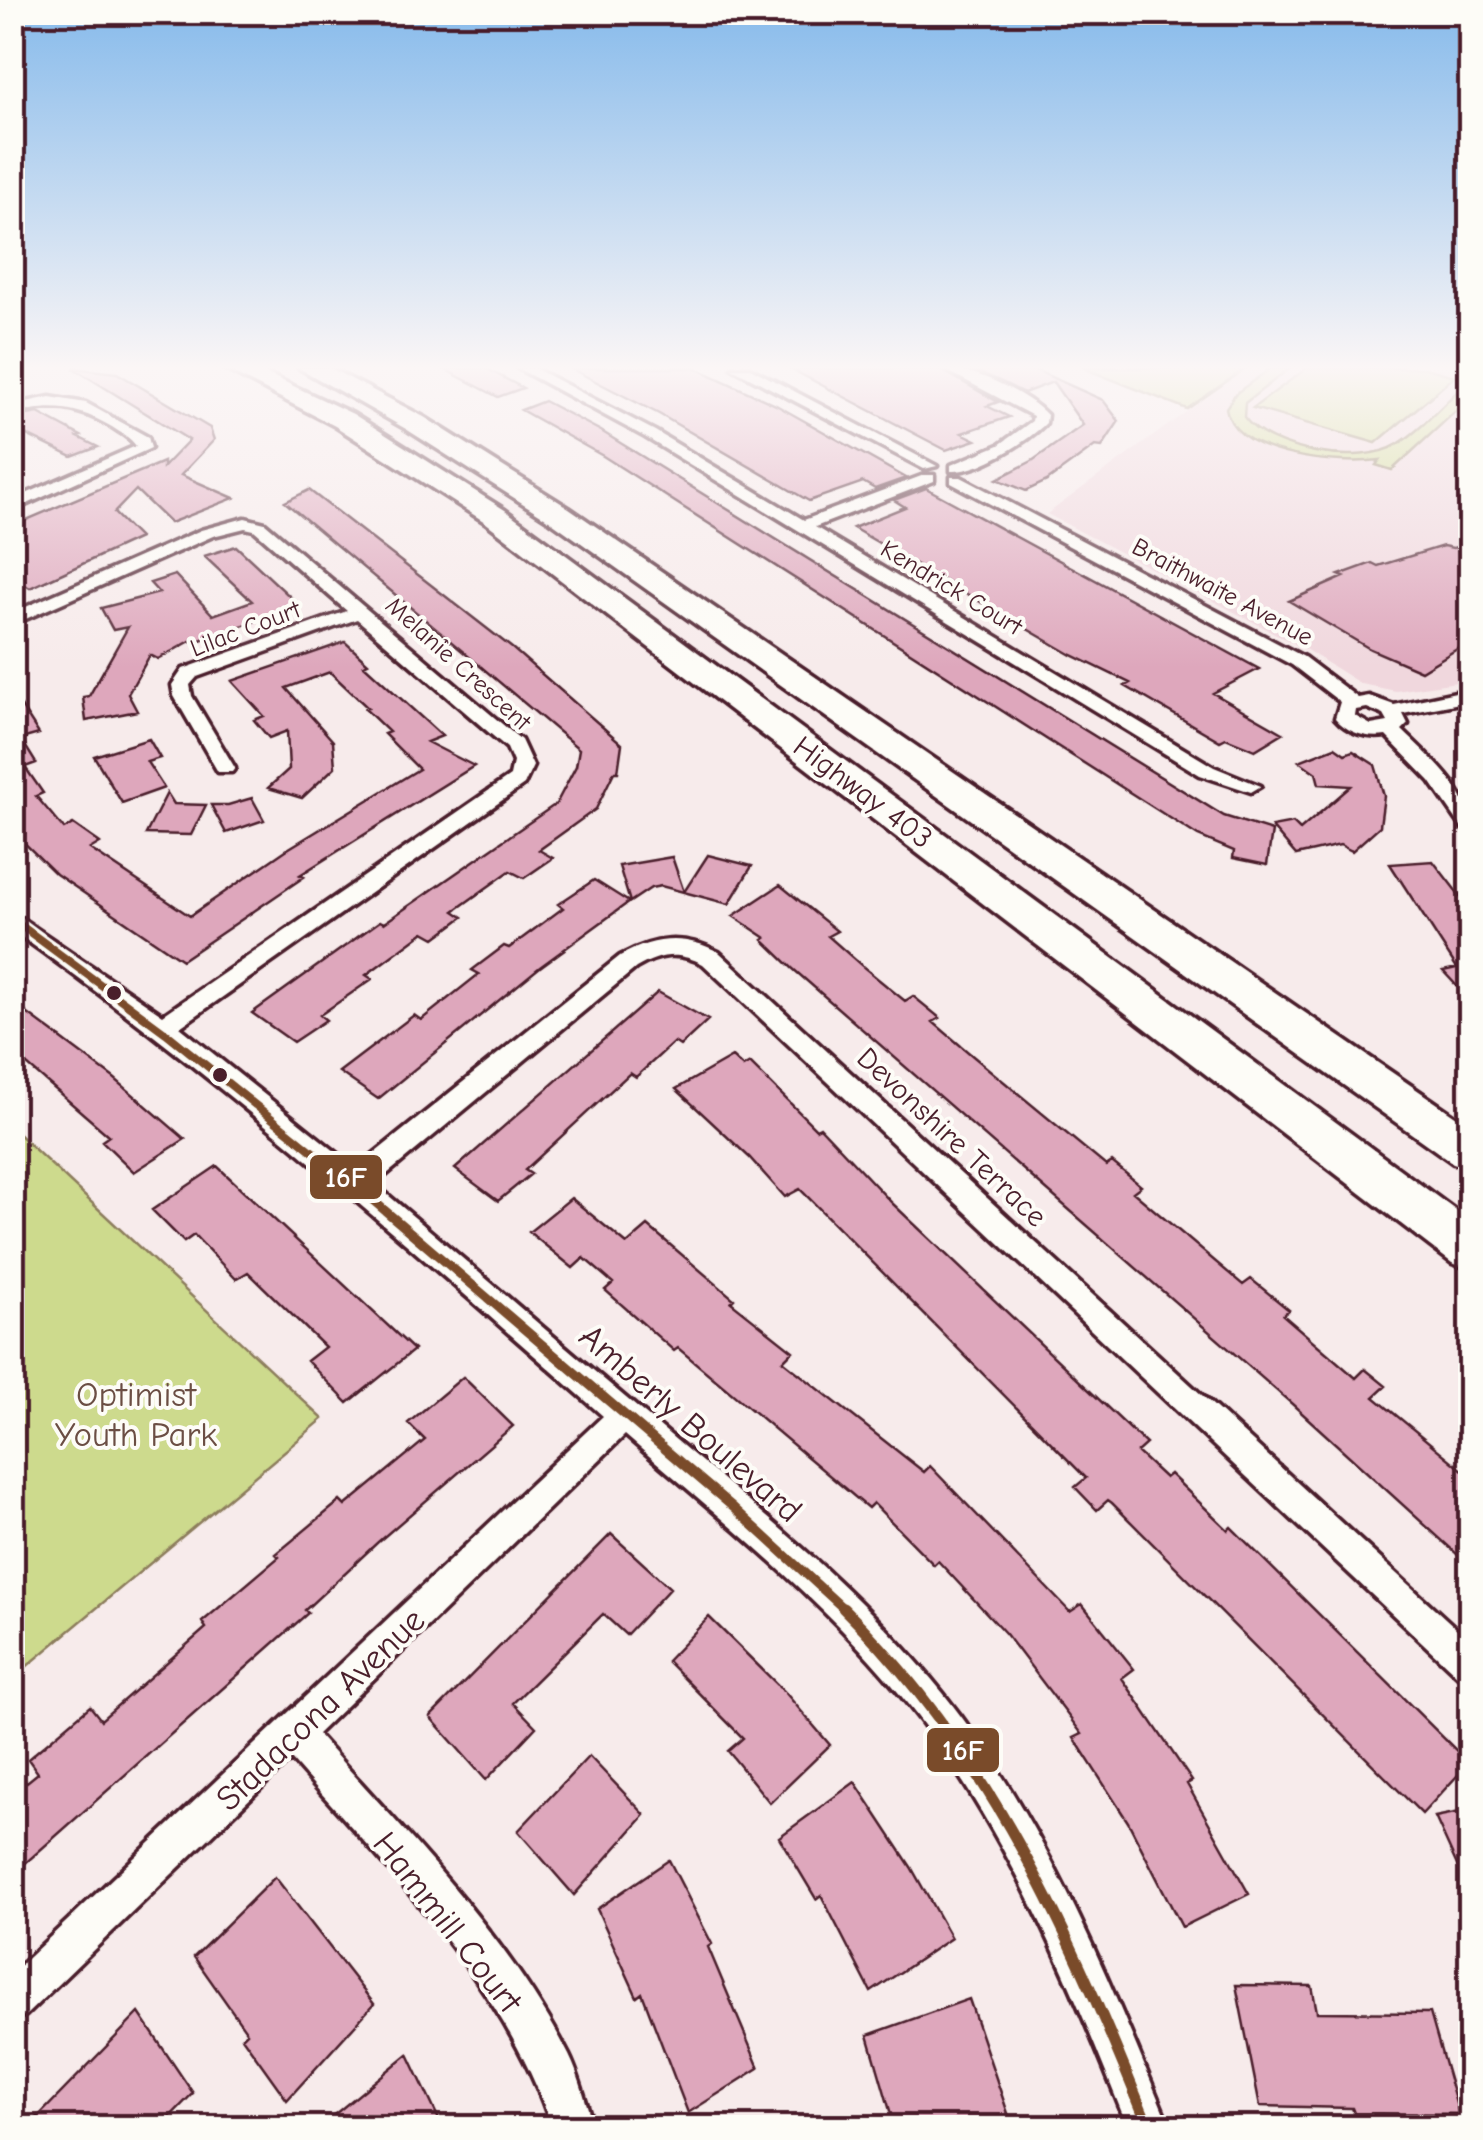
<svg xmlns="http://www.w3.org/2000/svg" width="1483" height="2140" viewBox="0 0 1483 2140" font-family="'Comic Neue',sans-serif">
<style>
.built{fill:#f0d7dd}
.green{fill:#cdda8d;stroke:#8c7c5c;stroke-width:2.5}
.building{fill:#dea7bc;stroke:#4a1f2b;stroke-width:2.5}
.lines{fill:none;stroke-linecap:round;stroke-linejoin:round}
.street-casing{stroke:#4a1f2b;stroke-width:7}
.highway-casing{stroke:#4a1f2b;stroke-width:7}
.street{fill:#fdfcf7;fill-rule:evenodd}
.highway{fill:#fdfcf7;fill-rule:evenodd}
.bus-1-far2-casing{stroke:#fdfcf7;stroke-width:15}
.bus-1-far1-casing{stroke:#fdfcf7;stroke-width:16}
.bus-1-casing{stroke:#fdfcf7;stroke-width:19}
.bus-1-far2{stroke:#7a4b2a;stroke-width:8}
.bus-1-far1{stroke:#7a4b2a;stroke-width:9}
.bus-1{stroke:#7a4b2a;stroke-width:11}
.bus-dot{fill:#4a1f2b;stroke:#fdfcf7;stroke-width:4}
.labels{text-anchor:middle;stroke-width:8;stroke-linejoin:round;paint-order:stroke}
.far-street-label{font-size:25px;fill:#4a1f2b;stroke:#fdfcf7}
.street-label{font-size:30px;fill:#4a1f2b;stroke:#fdfcf7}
.near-park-label{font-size:35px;fill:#6b4e44;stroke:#fdfcf7}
.near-street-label{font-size:35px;fill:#4a1f2b;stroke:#fdfcf7}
.line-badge{stroke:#fdfcf7;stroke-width:4}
.badge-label{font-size:28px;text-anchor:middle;font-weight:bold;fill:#fff}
</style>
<rect width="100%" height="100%" fill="#f7ebeb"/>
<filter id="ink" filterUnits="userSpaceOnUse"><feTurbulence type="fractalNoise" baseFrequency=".01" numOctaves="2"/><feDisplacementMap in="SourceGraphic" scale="20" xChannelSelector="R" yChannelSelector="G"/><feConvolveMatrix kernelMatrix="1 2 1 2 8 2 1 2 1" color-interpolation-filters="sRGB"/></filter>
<g filter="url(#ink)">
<path class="built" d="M1246 368H1470V680L1396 691 1361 684 1305 649 1047 514Z"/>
<path class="green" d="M1083 368H1246L1187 409Z
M1271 368H1290L1245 403 1244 417C1269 452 1361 467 1398 444 1421 430 1442 405 1462 387L1466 376 1462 368H1470V398L1392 470 1376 465 1380 460C1341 465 1234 458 1226 408L1235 394Z
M1307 368H1425L1455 376 1376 443 1253 408Z
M13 1129 323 1419 13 1678H12Z"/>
<path class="building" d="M73 368 117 373 210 428 214 440 181 475 234 498 170 523 136 490 114 513 139 538 30 588 25 585 12 590V526L163 462V467L189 440Z
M442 368H485L523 388 498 397Z
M570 368H696L776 405 906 478 875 489 863 482 809 501 659 414Z
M789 368H938L998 402 987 406 1009 417 962 433 976 440 946 450Z
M968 368H1031L1103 400 1119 421 1102 447 1095 446 1047 481 1026 491 997 479 1032 461 1083 425 1053 382 1024 393Z
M544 401 601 431 1224 816 1272 831 1267 865 1233 858 1234 851 1198 836 603 456 521 410Z
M38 413 81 436 78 437 98 447 72 457 12 428V418Z
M926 488 1259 669 1213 693 1283 733 1255 750 1226 738 1220 741 1125 686 1130 683 1072 655 853 528 905 507 894 500Z
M309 490 512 648 622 744 618 772H614L596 809 539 850 553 858 524 878 510 871 454 911 463 917 435 938 424 932 366 975 372 979 320 1015 326 1020 293 1042 252 1013 380 921 384 923 556 804 576 766 579 749 285 502Z
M1470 543V641L1421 671 1370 649 1289 601 1344 577 1339 575 1372 563 1378 566 1443 546 1453 548Z
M236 546 300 606 197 641 194 639 158 659 150 655 128 694 137 711 86 721 83 697 89 696 128 627 113 630 101 608 159 593 150 583 175 575 213 615 252 601 204 556Z
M345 642 368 663 364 665 442 736 427 742 474 766 300 875 304 877 182 960 56 874 12 831V692L39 734 21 739 36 763 25 767 43 793 36 796 64 829 73 824 100 843 90 849 190 916 286 850 419 769 384 734 389 732 365 709 368 708 330 672 286 688 333 741 335 767 302 798 268 788 289 769 287 731 269 738 254 720 264 716 232 681Z
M149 739 160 758 147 762 164 788 122 803 94 756Z
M1335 747 1345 754 1353 751 1375 765 1384 796 1380 826 1352 851 1340 845 1296 855 1272 827 1293 823 1300 830 1351 786 1319 784 1316 773 1299 761Z
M167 793 174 804 206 805 191 835 146 834Z
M252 798 264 820 226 833 211 805H228Z
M708 855 752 866 729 904 661 886 651 888 630 902 619 866 672 857 684 892Z
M1433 861 1470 909V1000L1443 971 1457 968 1390 864Z
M594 880 629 902 540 967 378 1099 339 1072 414 1015 421 1020 479 974 472 970 504 946 509 948 563 908 558 904Z
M780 885 837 931 828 936 861 965 905 1001 913 996 940 1018 933 1022 974 1057 1106 1166 1112 1162 1141 1186 1133 1192 1243 1285 1251 1279 1289 1310 1283 1315 1356 1378 1365 1369 1386 1386 1374 1397 1470 1476V1566L1292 1404 792 968 763 940 766 938 733 916Z
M658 992 708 1020 680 1046 674 1042 636 1077 630 1073 525 1170 531 1174 498 1201 455 1169Z
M12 1002 114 1078 185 1139 134 1172 102 1141 109 1136 12 1052Z
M732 1057 743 1067 750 1063 816 1129 820 1127 892 1203 1146 1444 1137 1452 1165 1478 1170 1474 1228 1530 1231 1527 1469 1763 1422 1814 1112 1503 1108 1500 1097 1510 1075 1487 1086 1478 800 1189 785 1197 749 1157 676 1089Z
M217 1166 414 1350 348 1403 307 1361 325 1347 248 1272 236 1279 194 1235 184 1242 152 1210Z
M571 1198 627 1244 648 1226 734 1299 731 1302 793 1351 783 1361 924 1472 930 1466 1070 1612 1082 1604 1134 1669 1122 1678 1192 1781 1187 1784 1249 1894 1182 1927 1128 1822 1074 1738 1082 1734 1006 1634 938 1561 934 1565 873 1503 868 1508 678 1348 674 1351 605 1290 613 1283 584 1258 573 1268 529 1232Z
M463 1377 513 1426 378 1542 305 1610 308 1613 12 1875V1794L38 1773 28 1759 90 1706 101 1720 206 1628 202 1622 279 1557 276 1554 340 1501 345 1506 425 1440 408 1423Z
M611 1534 670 1588 626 1635 603 1614 513 1703 536 1727 486 1780 430 1717Z
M709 1617 784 1691 830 1745 770 1803 728 1751 743 1738 667 1661Z
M589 1756 645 1815 574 1895 518 1831Z
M855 1782 911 1867 951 1938 871 1992 821 1895 816 1899 779 1837Z
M1470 1810V1894L1435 1817Z
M669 1860 712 1944 708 1947 759 2068 688 2113 642 1993 637 1997 597 1909Z
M275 1877 374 2004 287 2100 242 2037 247 2032 194 1957Z
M1236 1985 1312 1986 1317 2012 1430 2013 1459 2114 1354 2113 1352 2108 1260 2106Z
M969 1999 1013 2128H895L868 2035Z
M139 2013 193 2093 159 2128H27Z
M408 2054 443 2128H318Z"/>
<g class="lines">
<g class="street-casing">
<path id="street" d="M517 368H534L655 431 804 520 924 475H934V481L815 527 1214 767 1261 786 1251 792 1200 775 645 437Z
M732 368H750L937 466 924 469Z
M942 368C974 368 1025 392 1047 415L1046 423C1027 442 978 473 951 471V465L999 445 1032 421 1033 416Z
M50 397 86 403 148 437 151 448 12 511V500L136 446C131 438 121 433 112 427 76 406 52 404 12 414V405Z
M951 477H961L1304 657 1358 698 1369 696 1394 705 1470 689V701L1403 714 1408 724 1402 730C1430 758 1470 789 1470 830L1463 829 1430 781 1386 736C1367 739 1348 733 1335 718L1340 702 1292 665 951 483ZM1367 708 1384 715 1388 722 1371 725 1355 716 1356 710Z
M245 518 265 523 521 740 533 766 524 785 180 1027 356 1168 620 956C654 937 684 934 719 952L1470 1641V1681L1458 1676 703 964C678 951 660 954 636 968L375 1184C471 1265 566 1348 663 1429 761 1512 862 1592 943 1693 1046 1821 1108 1977 1170 2128H1128C1072 1986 1013 1844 921 1721 838 1611 728 1525 625 1435L317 1734C406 1834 507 1934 569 2055 580 2077 586 2104 594 2128H552C508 1988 386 1868 291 1759L26 2015 12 2021V1973L603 1416C411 1247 221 1079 12 930V912L163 1015 510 776 513 762 507 748 357 619 197 677 190 685 192 696 235 768 232 772H218L174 696 172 685 183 669 347 611 254 530 245 528 213 536 12 625V613L201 530Z"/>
</g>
<g class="highway-casing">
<path id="highway" d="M223 368H255L353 414 505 510 1470 1221V1269L1452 1263 485 522 335 426Z
M299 368H330L424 417 569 508 1470 1126V1168L1453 1163 549 520 406 429Z"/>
</g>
<use href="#street" class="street"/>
<use href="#highway" class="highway"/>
<g class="bus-1-far2-casing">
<path id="bus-1-far2" d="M12 919 166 1033 358 1188"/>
</g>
<g class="bus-1-far1-casing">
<path id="bus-1-far1" d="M355 1185 734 1508 845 1610"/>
</g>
<g class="bus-1-casing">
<path id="bus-1" d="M843 1608C991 1753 1072 1938 1149 2128"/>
</g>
<use href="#bus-1-far2" class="bus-1-far2"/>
<use href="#bus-1-far1" class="bus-1-far1"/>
<use href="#bus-1" class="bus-1"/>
</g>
</g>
<linearGradient id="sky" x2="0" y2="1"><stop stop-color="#86baeb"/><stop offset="0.55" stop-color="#fbf6f6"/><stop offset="1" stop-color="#fbf6f6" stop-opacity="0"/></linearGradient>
<rect width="1483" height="668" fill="url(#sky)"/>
<g class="bus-dot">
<circle cx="114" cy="993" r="9"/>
<circle cx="220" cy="1075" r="9"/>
</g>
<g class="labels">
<g class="far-street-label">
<text transform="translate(952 587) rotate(31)" y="9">Kendrick Court</text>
<text transform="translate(1223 591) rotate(28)" y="9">Braithwaite Avenue</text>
<text transform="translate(245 628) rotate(-21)" y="9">Lilac Court</text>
<text transform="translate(459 663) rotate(42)" y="9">Melanie Crescent</text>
</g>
<g class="street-label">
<text transform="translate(863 792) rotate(37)" y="10">Highway 403</text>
<text transform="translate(952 1137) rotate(43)" y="10">Devonshire Terrace</text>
</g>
<g class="near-park-label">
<text x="136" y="1406">Optimist<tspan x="136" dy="40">Youth Park</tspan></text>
</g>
<g class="near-street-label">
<text transform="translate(691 1423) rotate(41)" y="12">Amberly Boulevard</text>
<text transform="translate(320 1709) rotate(-44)" y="12">Stadacona Avenue</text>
<text transform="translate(448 1922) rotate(52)" y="12">Hammill Court</text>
</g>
</g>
<g class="line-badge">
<rect x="308" y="1153" width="76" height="48" rx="10" fill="#7a4b2a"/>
<rect x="925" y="1726" width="76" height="48" rx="10" fill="#7a4b2a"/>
</g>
<g class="badge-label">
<text x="346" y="1187">16F</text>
<text x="963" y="1760">16F</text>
</g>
<rect width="1483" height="2140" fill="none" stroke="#fdfcf7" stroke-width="50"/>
<rect x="25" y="25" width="1433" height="2090" fill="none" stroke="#4a1f2b" stroke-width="4" filter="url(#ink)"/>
</svg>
